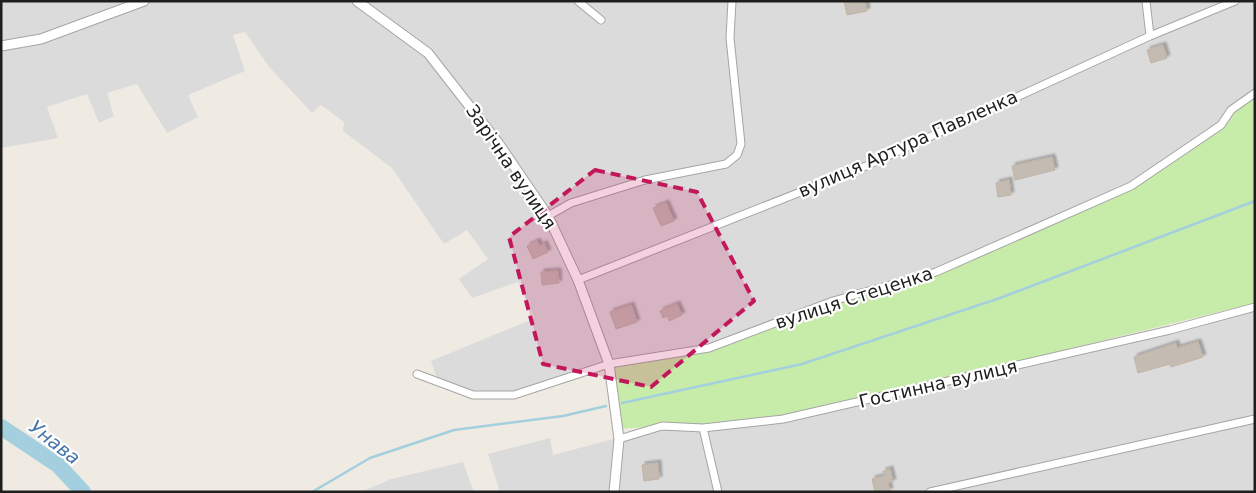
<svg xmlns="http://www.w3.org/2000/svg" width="1256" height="493" viewBox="0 0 1256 493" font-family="'DejaVu Sans',sans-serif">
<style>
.residential{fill:#dcdbdb}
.grass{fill:#c7eba8}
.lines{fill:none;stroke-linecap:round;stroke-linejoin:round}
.stream{stroke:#a3cfde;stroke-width:2.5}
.river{stroke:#a3cfde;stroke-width:16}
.building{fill:#c4bbb3;stroke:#c1b2a5;filter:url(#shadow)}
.minor-casing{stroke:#a5a5a5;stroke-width:9}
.tertiary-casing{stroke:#a5a5a5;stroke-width:11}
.minor{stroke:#fff;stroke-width:7}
.tertiary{stroke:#fff;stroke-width:9}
.marked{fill:#c2185b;fill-opacity:0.2;stroke:#c2185b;stroke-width:4;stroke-dasharray:10 6;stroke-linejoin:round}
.labels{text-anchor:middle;stroke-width:4.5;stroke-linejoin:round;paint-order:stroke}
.street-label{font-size:18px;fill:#1e1e1e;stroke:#fff}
.water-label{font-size:19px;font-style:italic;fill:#4575a7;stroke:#fff}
</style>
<defs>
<filter id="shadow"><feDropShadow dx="3" dy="-3" stdDeviation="1" flood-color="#0004"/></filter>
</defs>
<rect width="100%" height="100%" fill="#efebe3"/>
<path class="residential" d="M1 1H1255V93L1221 125 1131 186 936 272 709 348 609 364 514 395H473L438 382 431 361 535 318 518 282 472 298 459 279 488 259 467 230 444 244 392 168 343 131 344 122 321 105 312 113 270 68 245 32 233 35 245 71 188 95 198 117 167 133 137 84 107 93 114 116 99 123 87 94 47 107 58 138 1 148Z
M1255 307V492H500L488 454 550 438 553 455 662 426 703 428 783 419Z
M463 462 474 492H361L391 479Z"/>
<path class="grass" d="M1255 93V303L783 419 617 429 609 364 709 348 833 301 936 272 1131 186 1221 125 1231 110Z"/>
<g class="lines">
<path class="stream" d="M622 403 802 364 1000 298 1255 201
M312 492 370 458 454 430 563 416 606 406"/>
<path class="river" d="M1 427 58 465 83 492"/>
</g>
<path class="building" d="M844 1H865L867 11 847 15Z
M1163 45 1167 58 1151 63 1147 50Z
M1052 157 1055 170 1015 180 1012 166Z
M1009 180 1011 195 998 197 996 183Z
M666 203 674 221 661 226 653 208Z
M537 241 540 246 544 243 548 252 533 259 527 246Z
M558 271 559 283 542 285 541 272Z
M677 304 682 315 669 321 668 316 663 318 660 311Z
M631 305 637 322 616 329 610 312Z
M1198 342 1203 357 1171 367 1170 364 1138 373 1134 357 1176 343 1177 348Z
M658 463 659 479 644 481 642 465Z
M890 469 893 482 888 483 890 491 875 492 872 479 884 476 883 471Z"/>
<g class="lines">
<g class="minor-casing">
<path id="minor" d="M578 1 601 20
M1146 1 1150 36
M548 216 571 203 645 180 726 164 737 155 741 144 730 38 732 1
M578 280 866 166 1150 36 1235 1
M417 374 473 395H514L609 364 709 348 833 301 936 272 1131 186 1221 125 1231 110 1255 93
M703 428 718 492
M619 439 662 426 703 428 783 419 1170 330 1255 307
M930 492 1255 419"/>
</g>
<g class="tertiary-casing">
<path id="tertiary" d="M357 1 428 53 499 144 548 216 578 280 609 364 619 439 614 492
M1 46 41 39 144 1"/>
</g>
<use href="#minor" class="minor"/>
<use href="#tertiary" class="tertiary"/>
</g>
<path class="marked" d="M595 170 697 192 754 301 651 387 543 364 509 237Z"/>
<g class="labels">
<g class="street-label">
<text transform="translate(908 144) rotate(-24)" y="6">вулиця Артура Павленка</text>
<text transform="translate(511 167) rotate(56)" y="6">Зарічна вулиця</text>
<text transform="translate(854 298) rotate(-18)" y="6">вулиця Стеценка</text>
<text transform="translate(938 384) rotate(-13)" y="6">Гостинна вулиця</text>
</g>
<g class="water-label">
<text transform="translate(55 442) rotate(38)" y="7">Унава</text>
</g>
</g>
<rect width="1256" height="493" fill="none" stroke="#1e1e1e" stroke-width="5"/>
</svg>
